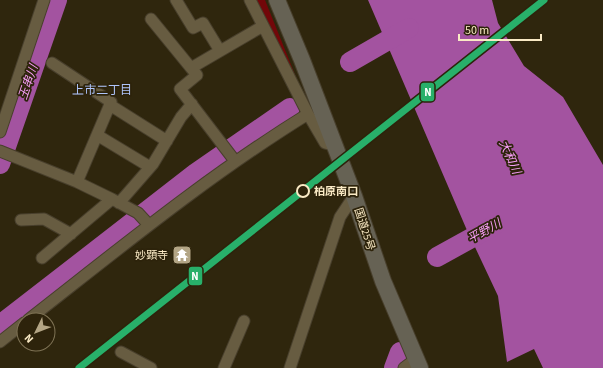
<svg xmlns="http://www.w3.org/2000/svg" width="603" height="368" viewBox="0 0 603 368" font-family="'Source Sans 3','Noto Sans JP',sans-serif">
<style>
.green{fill:#720709}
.water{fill:#a353a0}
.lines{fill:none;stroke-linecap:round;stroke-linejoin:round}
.river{stroke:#a353a0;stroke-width:20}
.minor-casing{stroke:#483f2c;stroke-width:13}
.highway-casing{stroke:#483f2c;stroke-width:18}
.minor{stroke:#675c41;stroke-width:11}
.highway{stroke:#666254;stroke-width:16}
.rail-1-casing{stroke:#2d230b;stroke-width:10}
.rail-1{stroke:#28b06a;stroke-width:7}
.stop-dot{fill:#2d230b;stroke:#faeac5;stroke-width:2}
.labels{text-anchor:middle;stroke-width:3.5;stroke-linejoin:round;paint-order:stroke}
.stop-label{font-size:11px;font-weight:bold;fill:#faeac5;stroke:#2d230b;text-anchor:start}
.street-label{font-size:11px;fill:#faeac5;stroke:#2d230b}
.poi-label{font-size:11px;fill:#faeac5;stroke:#2d230b;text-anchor:end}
.water-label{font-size:12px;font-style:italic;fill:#f59df4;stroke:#2d230b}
.neighbourhood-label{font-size:12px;fill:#afc5fb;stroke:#2d230b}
.line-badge{stroke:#2d230b;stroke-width:1.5}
.badge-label{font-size:11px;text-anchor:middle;font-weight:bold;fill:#fff}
</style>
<rect width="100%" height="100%" fill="#2f260d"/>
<path class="green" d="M253 0H265L310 112Z"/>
<path class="water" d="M368 0H492L498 23 524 66 563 97 603 165V368H543L534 349 507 362 498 296 466 228Z"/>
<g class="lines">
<path class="river" d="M350 62 409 28
M0 164 57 0
M437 257 495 225
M0 325 196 173 290 108
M394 368 400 352"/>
<g class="minor-casing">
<path id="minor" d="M176 0 193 28 203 23 220 51
M250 0 308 114 325 143 336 146
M151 19 191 68 263 26
M52 63 111 102 77 182
M191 68 197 75 180 89 235 161
M110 105 167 141
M0 132 44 0
M97 135 150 167
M0 151 77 182 112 199 138 213 149 225
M119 203 153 164 181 117 192 104
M21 220 44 219 71 234
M42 258 112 199
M28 320C119 249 209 175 308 114
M0 342 24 323
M121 352 151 368
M224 368 244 321
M290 368 340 217 354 196
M404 368 416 359"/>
</g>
<g class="highway-casing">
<path id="highway" d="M277 0 302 60 354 196 383 281 420 368"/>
</g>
<use href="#minor" class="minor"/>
<use href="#highway" class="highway"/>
<g class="rail-1-casing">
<path id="rail-1" d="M79 368 544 0"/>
</g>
<use href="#rail-1" class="rail-1"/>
</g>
<defs>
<g id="temple-square" transform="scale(1)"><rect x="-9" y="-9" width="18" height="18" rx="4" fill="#b3a585" stroke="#2d230b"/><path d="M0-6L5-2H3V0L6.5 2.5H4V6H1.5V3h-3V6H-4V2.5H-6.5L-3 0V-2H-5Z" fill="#fff"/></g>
</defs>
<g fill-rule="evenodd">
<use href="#temple-square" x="182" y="255"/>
</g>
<circle class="stop-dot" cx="303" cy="191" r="6"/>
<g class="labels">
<g class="stop-label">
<text x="314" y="195">柏原南口</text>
</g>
<g class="street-label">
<text transform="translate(365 229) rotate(72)" y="4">国道25号</text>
</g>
<g class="poi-label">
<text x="168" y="259">妙顕寺</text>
</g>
<g class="water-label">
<text transform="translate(28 82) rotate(-71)" y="4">玉串川</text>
<text transform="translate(510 157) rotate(66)" y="4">大和川</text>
<text transform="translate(484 231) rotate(-29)" y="4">平野川</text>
</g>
<g class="neighbourhood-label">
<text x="102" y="94">上市二丁目</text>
</g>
</g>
<g class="line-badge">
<rect x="420" y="82" width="15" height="20" rx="4" fill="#28b06a"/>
<rect x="188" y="266" width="15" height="20" rx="4" fill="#28b06a"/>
</g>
<g class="badge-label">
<text x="428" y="96">N</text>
<text x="195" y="280">N</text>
</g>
<g transform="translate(36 332) rotate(227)"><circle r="19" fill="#2d230b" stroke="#7f7355"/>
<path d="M0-3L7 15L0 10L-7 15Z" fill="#b3a585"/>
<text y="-6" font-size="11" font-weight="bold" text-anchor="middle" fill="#faeac5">N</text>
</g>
<path d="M459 34v6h82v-6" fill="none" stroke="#faeac5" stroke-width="2"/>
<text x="465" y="34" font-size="12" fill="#faeac5" stroke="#2d230b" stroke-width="3" paint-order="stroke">50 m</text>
</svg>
